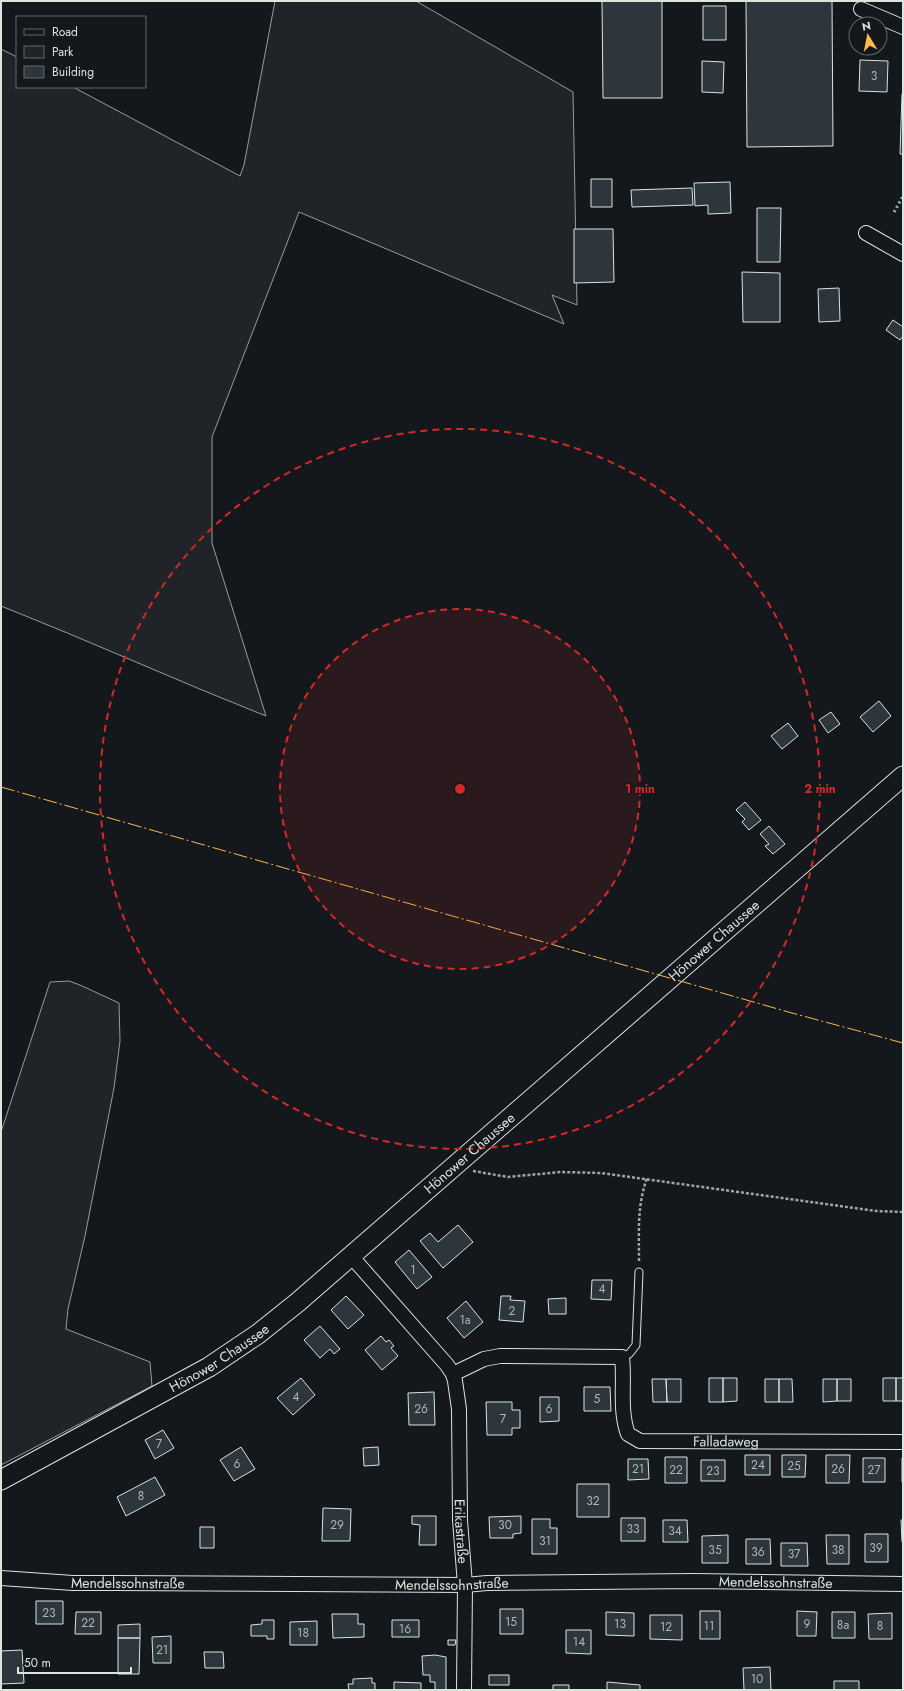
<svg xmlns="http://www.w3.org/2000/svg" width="904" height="1691" viewBox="0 0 904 1691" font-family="Jost,sans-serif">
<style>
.green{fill:#202428;stroke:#939e99}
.building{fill:#2c363c;stroke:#d8e6dc}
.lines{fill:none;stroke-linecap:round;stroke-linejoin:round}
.lane-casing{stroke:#d8e6dc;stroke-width:9}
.street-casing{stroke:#d8e6dc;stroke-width:16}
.secondary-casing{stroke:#d8e6dc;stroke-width:21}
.path{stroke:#9da8a2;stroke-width:2.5;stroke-dasharray:3 2;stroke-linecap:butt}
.lane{stroke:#14181c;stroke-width:7}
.street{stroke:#14181c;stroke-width:14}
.secondary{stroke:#14181c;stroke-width:19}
.hedge{stroke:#8ac095;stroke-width:3;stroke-dasharray:2 3;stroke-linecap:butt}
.power{stroke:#ffb74d;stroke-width:1;stroke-dasharray:14 3 2 3;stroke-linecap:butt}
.ring{fill:none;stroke:#d62828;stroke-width:2;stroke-dasharray:7 5}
.labels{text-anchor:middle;stroke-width:3;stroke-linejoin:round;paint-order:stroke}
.number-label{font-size:12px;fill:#adbab4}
.street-label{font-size:14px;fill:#d8e6dc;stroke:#14181c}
.centre{fill:#d62828;stroke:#14181c;stroke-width:2}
.ring-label{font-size:12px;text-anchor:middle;font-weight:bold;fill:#d62828;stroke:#14181c;stroke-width:3;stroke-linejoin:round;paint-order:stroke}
</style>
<rect width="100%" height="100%" fill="#14181c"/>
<path class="green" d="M275 1H416L573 92 577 305 552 295 564 324 299 212 212 437V543L266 716C177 681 90 641 1 606V49L17 57V87H73L240 176 244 165Z
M69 981 80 985 119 1003 120 1041 114 1088 85 1236 68 1309 66 1329 150 1362 152 1386 1 1465V1132L50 982Z"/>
<path class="building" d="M602 1H662V98H603Z
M746 1H832L833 146 747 147Z
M703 6H726V40H703Z
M860 60 888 61 887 92 859 91Z
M702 61 724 62 723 93 702 92Z
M902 94H903V154H900Z
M591 179H612V207H591Z
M730 182 731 213 708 214V205L695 206 694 183Z
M692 188 693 205 632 207 631 190Z
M757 208H781L780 262H757Z
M574 229H613L614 282 574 283Z
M742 272 780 273V322H743Z
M839 288 840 321 819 322 818 289Z
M893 320 903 327V336L900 340 886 330Z
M879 701 891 716 873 732 860 717Z
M831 712 840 724 828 733 819 720Z
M788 723 798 736 782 749 771 736Z
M745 802 761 820 749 830 742 822 745 819 736 810Z
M769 826 785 844 773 854 765 846 769 844 760 834Z
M458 1225 473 1242 443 1268 420 1241 430 1233 438 1242Z
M409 1250 432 1277 417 1289 395 1262Z
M592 1280H612L611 1300 591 1299Z
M346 1296 364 1315 348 1329 331 1310Z
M501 1296H511L510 1300 525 1301 523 1322 499 1320Z
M566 1298V1314H549L548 1299Z
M466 1301 483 1322 464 1338 447 1318Z
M320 1326 340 1349 334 1354 330 1349 320 1358 304 1340Z
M381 1336 386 1342 389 1340 394 1346 391 1348 398 1356 382 1370 365 1350Z
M301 1378 315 1395 293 1415 277 1398Z
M709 1378H723V1402H709Z
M723 1378H737V1401L723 1402Z
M883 1378H896V1401H883Z
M896 1378H903V1401H896Z
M652 1379H666L667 1402H653Z
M666 1379H681V1402H667Z
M765 1379H779V1402H765Z
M779 1379H792L793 1402H779Z
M823 1379H837V1401L823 1402Z
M837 1379H851V1401H837Z
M584 1387H610L611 1411H584Z
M434 1392 435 1425H409L408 1393Z
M540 1397H559V1421L540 1422Z
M486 1402H512V1410H520V1428H512V1435H487Z
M163 1430 174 1448 155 1459 145 1440Z
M241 1447 255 1469 234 1481 220 1460Z
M378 1447 379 1465 364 1466 363 1448Z
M745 1455H770V1475H745Z
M782 1455H806L805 1477H782Z
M826 1455H850L849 1483H826Z
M665 1457H687V1483H665Z
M863 1458H885V1482H863Z
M902 1458H903V1482H902Z
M628 1459H648L649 1479 628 1480Z
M701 1460H725V1481H701Z
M155 1477 165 1495 126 1516 117 1497Z
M577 1484H609V1517H577Z
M323 1508 351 1509 350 1541H322Z
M412 1516H436V1545H419L420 1525 412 1524Z
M521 1516V1533L513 1534V1538H490L489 1517Z
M621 1518H645V1541H621Z
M532 1519H550V1528H557V1554H532Z
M663 1520H687L688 1542H663Z
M901 1520H903V1542H902Z
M200 1527H214V1548H200Z
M865 1534H888V1562H865Z
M728 1535V1563H702V1536Z
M826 1535H849V1564H827Z
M746 1539H770L771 1564H746Z
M781 1543H807L808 1566H781Z
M36 1601H63V1624H36Z
M500 1609H523V1634H500Z
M700 1611H720V1639H700Z
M797 1611 817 1612 816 1636H797Z
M76 1612H101V1634H75Z
M606 1612 634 1613V1636L606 1635Z
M832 1612H855V1638H832Z
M892 1613V1639H869L868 1614Z
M332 1614H358V1624H364V1637L333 1638Z
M650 1615H682V1640L650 1639Z
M262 1620H274V1639H267V1636H251V1625L262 1624Z
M392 1620H419V1637H392Z
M317 1621V1645H290V1622Z
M140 1624V1638H118V1625Z
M566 1630H591V1654L566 1653Z
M171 1636V1663H153L152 1637Z
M118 1638H140L139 1674H118Z
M448 1640H456L455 1645H448Z
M22 1650 24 1683 1 1684V1651Z
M204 1652H223L224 1668H205Z
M435 1655 446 1657V1690H435V1682H430V1675H423L422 1656Z
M770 1667 771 1690H744L743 1668Z
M489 1675H509V1685H489Z
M372 1678V1683H375V1690H349L348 1684H353V1679Z
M834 1681H859V1690H834Z
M394 1682 421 1683V1690H394Z
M607 1682 640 1685V1690H607Z
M553 1685H569V1690H553Z"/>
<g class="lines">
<g class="lane-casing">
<path id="lane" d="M622 1357 629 1354 636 1345 639 1272"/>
</g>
<g class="street-casing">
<g id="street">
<path d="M861 9 903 27"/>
<path d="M866 233 903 254"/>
<path id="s1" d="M351 1256 447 1365 453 1374 455 1381 459 1409 460 1520 465 1585 464 1690"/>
<path id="s2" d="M453 1374 484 1359 500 1356 622 1357C625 1382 619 1410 628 1434L640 1441 903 1442"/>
<path id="s3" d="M1 1578 73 1583H115L465 1585 487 1583 694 1581 903 1584"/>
</g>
</g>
<g class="secondary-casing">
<g id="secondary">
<path id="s4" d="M1 1480 209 1367 258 1334 298 1302 903 776"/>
</g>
</g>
<path class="path" d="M473 1171 508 1177 560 1172 601 1173 876 1211 903 1212
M639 1261C639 1231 637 1206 647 1178"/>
<use href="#lane" class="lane"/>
<use href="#street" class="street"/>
<use href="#secondary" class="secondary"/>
<path class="hedge" d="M894 212 903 196"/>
<path class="power" d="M1 787 792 1013 903 1043"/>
</g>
<circle cx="460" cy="789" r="180" fill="#d62828" fill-opacity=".12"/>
<g class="ring">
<circle cx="460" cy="789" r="180"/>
<circle cx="460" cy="789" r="360"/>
</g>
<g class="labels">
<g class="number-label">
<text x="874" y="80">3</text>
<text x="413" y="1274">1</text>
<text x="602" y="1293">4</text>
<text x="512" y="1315">2</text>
<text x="465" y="1324">1a</text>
<text x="296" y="1401">4</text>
<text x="597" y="1403">5</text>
<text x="421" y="1413">26</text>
<text x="549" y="1413">6</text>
<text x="503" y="1423">7</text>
<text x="159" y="1448">7</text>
<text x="237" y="1468">6</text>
<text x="758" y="1469">24</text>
<text x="794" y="1470">25</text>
<text x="638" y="1473">21</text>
<text x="838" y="1473">26</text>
<text x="676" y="1474">22</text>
<text x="874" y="1474">27</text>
<text x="713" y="1475">23</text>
<text x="141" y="1500">8</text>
<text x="593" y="1505">32</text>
<text x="337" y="1529">29</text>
<text x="505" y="1529">30</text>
<text x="633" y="1533">33</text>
<text x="675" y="1535">34</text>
<text x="545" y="1545">31</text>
<text x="876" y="1552">39</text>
<text x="715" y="1554">35</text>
<text x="838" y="1554">38</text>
<text x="758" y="1556">36</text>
<text x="794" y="1558">37</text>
<text x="49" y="1617">23</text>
<text x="511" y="1626">15</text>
<text x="88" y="1627">22</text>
<text x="620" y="1628">13</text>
<text x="807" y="1628">9</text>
<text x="843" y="1629">8a</text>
<text x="709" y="1630">11</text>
<text x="880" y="1630">8</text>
<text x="666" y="1631">12</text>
<text x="405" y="1633">16</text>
<text x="303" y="1637">18</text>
<text x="579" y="1646">14</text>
<text x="162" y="1654">21</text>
<text x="757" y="1683">10</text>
</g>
<g class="street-label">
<text dy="5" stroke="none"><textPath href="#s4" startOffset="898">Hönower Chaussee</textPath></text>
<text dy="5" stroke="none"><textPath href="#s4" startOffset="574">Hönower Chaussee</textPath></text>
<text dy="5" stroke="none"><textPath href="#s4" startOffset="250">Hönower Chaussee</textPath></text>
<text dy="5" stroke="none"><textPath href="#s2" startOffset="350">Falladaweg</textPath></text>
<text dy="5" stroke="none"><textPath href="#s1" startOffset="314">Erikastraße</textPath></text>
<text dy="5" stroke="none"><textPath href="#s3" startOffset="775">Mendelssohnstraße</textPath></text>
<text dy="5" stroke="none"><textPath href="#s3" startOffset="127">Mendelssohnstraße</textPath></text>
<text dy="5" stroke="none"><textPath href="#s3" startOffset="451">Mendelssohnstraße</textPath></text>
</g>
</g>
<circle cx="460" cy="789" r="6" class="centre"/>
<g class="ring-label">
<text x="640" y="793">1 min</text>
<text x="820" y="793">2 min</text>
</g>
<rect width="904" height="1691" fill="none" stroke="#d8e6dc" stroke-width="4"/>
<rect x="16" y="16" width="130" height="72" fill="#14181c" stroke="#626a69"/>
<rect x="24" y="29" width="20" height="6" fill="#14181c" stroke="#626a69"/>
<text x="52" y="36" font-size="12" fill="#d8e6dc">Road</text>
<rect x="24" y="46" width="20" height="12" fill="#202428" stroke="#626a69"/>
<text x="52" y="56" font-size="12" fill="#d8e6dc">Park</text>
<rect x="24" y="66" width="20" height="12" fill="#2c363c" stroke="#626a69"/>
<text x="52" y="76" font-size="12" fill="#d8e6dc">Building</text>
<g transform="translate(868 36) rotate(350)"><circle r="19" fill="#14181c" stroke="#626a69"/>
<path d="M0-3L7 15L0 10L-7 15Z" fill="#ffb74d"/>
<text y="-6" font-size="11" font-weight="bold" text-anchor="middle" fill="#d8e6dc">N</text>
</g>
<path d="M18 1667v6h113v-6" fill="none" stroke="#d8e6dc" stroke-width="2"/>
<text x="24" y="1667" font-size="12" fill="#d8e6dc" stroke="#14181c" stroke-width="3" paint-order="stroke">50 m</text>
</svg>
